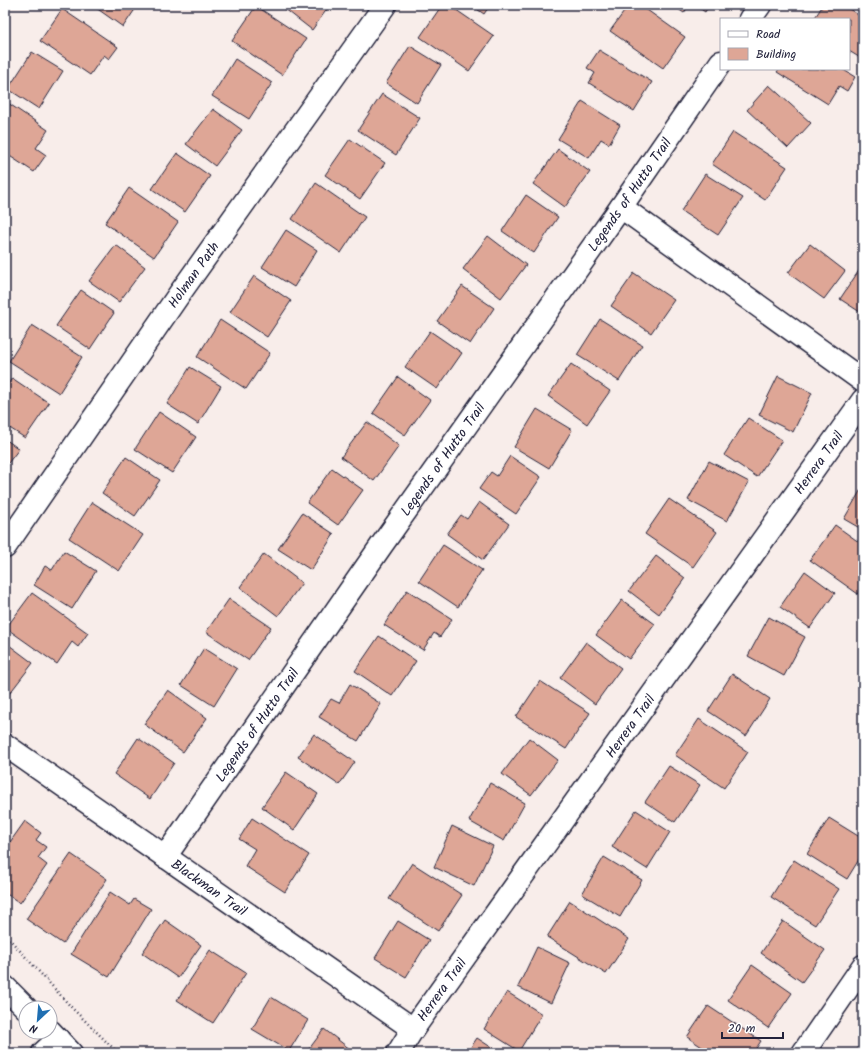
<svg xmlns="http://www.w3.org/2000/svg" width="868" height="1058" viewBox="0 0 868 1058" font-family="Kalam,sans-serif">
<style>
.building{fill:#dea696;stroke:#22223b}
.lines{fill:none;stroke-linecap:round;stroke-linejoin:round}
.minor-casing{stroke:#22223b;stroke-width:25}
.path{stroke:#22223b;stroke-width:2.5;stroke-dasharray:1 3;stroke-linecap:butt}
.minor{stroke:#fff;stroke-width:22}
.labels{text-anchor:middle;stroke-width:3;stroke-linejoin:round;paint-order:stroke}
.street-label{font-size:14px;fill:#22223b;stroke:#fff}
</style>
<rect width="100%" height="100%" fill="#f8edea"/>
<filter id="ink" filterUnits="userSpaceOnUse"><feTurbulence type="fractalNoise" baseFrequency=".025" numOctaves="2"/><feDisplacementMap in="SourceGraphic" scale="8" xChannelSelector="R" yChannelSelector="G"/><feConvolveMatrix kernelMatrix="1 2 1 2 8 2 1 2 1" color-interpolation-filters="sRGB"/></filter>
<g filter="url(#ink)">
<path class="building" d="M92 5H138L123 27Z
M280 5H330L312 30Z
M442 5H449L494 36 469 71 420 37Z
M471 5H490L484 14Z
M629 5H640L685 37 663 68 610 31Z
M672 5H689L684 13Z
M695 5H709L705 12Z
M823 5H843L863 18 862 59 849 51V19H814Z
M256 6 306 39 282 75 232 41Z
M62 9 118 47 109 59 104 55 90 75 40 41Z
M410 46 441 65 417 103 386 83Z
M599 50 652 82 634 111 589 83 595 73 587 68Z
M32 52 63 71 39 109 8 89Z
M235 59 272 83 249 119 212 96Z
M779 69H842L855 77 847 91 839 86 828 104 777 72Z
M769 85 811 123 788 148 747 110Z
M382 94 420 118 396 155 358 130Z
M5 101 48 130 36 148 46 155 34 172 5 153Z
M582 101 620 125 609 144 601 139 589 158 558 139Z
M213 109 242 130 215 166 186 144Z
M733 132 787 167 765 200 712 164Z
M350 139 385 163 360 199 325 175Z
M558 149 590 172 565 207 533 184Z
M177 153 210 176 185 212 152 189Z
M705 174 743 198 718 235 681 211Z
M316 183 365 217 341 253 292 219Z
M129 188 178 222 154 257 105 223Z
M526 195 558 217 534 253 502 231Z
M286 230 317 250 294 287 262 267Z
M488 236 526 265 501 298 463 269Z
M810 244 845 271 824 299 788 273Z
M116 245 145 267 119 302 89 281Z
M862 266 863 267V314L840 299Z
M634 273 674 300 651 333 611 306Z
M254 276 291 301 267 337 230 312Z
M462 286 494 308 470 344 437 321Z
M81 290 114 313 90 349 56 326Z
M600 319 642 345 619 381 577 355Z
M220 320 270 353 246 389 197 357Z
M32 325 82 357 59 393 9 361Z
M430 331 462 353 437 389 405 367Z
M571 364 610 391 587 424 548 396Z
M190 367 221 386 198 424 167 404Z
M778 376 812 393 793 432 759 415Z
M398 377 430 400 405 435 373 413Z
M12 378 49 403 25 438 5 425V389Z
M537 409 572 430 549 468 514 447Z
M159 412 196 437 172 473 135 449Z
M748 418 782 440 757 477 724 455Z
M367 422 399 446 374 481 341 457Z
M5 439 19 449 5 467Z
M510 456 541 477 516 514 479 489 491 472 497 476Z
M126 457 160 480 135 516 102 493Z
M709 461 749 482 727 521 688 500Z
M332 468 363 490 338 525 307 503Z
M863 486V530L844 519Z
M669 499 717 532 693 567 645 534Z
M92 502 143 535 119 571 69 538Z
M479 502 509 524 483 560 447 534 461 515 467 519Z
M302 513 334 534 311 570 278 549Z
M835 525 863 545V588L858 594 810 560Z
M443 545 482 570 458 607 419 581Z
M64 551 96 571 72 609 34 585 45 566 52 570Z
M264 554 302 583 278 616 240 587Z
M656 556 685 578 659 614 629 591Z
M805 571 835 593 810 628 780 607Z
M407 590 452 619 440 637 434 633 423 650 384 625Z
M32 593 88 633 78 647 72 642 57 664 6 628Z
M229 599 271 627 248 660 206 632Z
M622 600 655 624 629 659 596 635Z
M769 617 805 637 784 676 748 656Z
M379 636 416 661 392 696 355 671Z
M5 642 33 663 6 698 5 697Z
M586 642 621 668 595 704 560 678Z
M204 648 237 669 214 706 181 685Z
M732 674 770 699 746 736 708 711Z
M540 681 590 713 566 749 516 717Z
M350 684 381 704 358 741 319 717 331 699 339 703Z
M168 690 207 718 183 752 144 724Z
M699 719 748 752 724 788 675 755Z
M314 734 355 762 339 785 298 757Z
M138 738 174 763 150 799 114 774Z
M529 738 558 760 531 795 502 774Z
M669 766 700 785 675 822 645 802Z
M286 772 318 794 294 830 262 807Z
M490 783 525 803 504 841 469 821Z
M636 810 670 832 647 869 612 847Z
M252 818 309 855 285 892 245 866 255 849 239 839Z
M829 818 863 839V853L847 879 807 854Z
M25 821 41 833 36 840 46 847 38 858 47 865 20 903 5 893V849Z
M452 826 493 846 474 886 434 867Z
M71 854 107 879 63 944 26 919Z
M604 857 642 880 620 917 582 894Z
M794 860 839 889 815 925 771 897Z
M412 863 462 895 438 931 389 899Z
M110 892 130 905 134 899 151 909 109 977 71 954Z
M570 901 629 939 606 974 547 937Z
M165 920 201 945 178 978 142 953Z
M398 921 429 940 406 977 375 958Z
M783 921 825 950 802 982 761 953Z
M537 947 570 963 551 1003 518 987Z
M210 950 246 973 213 1023 177 1000Z
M752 965 792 993 768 1028 728 1000Z
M507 992 542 1014 519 1051 484 1029Z
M271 997 308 1020 289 1051 252 1029Z
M708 1006 761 1041 753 1053H711L687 1037Z
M324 1029 355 1053H306Z
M477 1038 500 1053H467Z"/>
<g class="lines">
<g class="minor-casing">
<g id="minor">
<path d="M750 19 760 5"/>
<path d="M621 207 863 381"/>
<path id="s1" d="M5 547 180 293 385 5"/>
<path id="s2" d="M5 745 413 1029"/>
<path id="s3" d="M165 857 381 546 621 207 721 62"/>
<path d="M5 987 26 1008"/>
<path d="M50 1031 71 1053"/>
<path d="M43 1053 58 1039"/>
<path id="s4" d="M398 1053 411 1032 863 400"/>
<path d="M803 1053 863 966"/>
</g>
</g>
<path class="path" d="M5 937 12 942 72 1008 118 1053"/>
<use href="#minor" class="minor"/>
</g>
</g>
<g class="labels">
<g class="street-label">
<text dy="5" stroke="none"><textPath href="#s3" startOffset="809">Legends of Hutto Trail</textPath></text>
<text dy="5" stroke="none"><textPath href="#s1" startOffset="331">Holman Path</textPath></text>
<text dy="5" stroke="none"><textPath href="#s3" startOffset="485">Legends of Hutto Trail</textPath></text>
<text dy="5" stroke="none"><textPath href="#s4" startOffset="725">Herrera Trail</textPath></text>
<text dy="5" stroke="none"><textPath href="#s3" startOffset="161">Legends of Hutto Trail</textPath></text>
<text dy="5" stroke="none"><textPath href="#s4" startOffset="401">Herrera Trail</textPath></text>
<text dy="5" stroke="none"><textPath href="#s2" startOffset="249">Blackman Trail</textPath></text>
<text dy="5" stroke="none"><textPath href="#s4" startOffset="77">Herrera Trail</textPath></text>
</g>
</g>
<rect width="868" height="1058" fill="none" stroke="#fff" stroke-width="20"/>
<rect x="10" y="10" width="848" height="1038" fill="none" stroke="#22223b" stroke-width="1.5" filter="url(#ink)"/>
<rect x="720" y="18" width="130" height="52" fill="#ffffff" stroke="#a7a7b1"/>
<rect x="728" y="31" width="20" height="6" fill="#ffffff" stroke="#a7a7b1"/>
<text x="756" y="38" font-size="12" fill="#22223b">Road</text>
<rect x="728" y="48" width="20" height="12" fill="#dea696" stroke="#a7a7b1"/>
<text x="756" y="58" font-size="12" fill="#22223b">Building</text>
<g transform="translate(38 1020) rotate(206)"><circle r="19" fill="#ffffff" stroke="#a7a7b1"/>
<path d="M0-3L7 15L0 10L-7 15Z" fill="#1f6fb2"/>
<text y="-6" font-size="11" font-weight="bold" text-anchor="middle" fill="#22223b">N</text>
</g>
<path d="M722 1032v6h61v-6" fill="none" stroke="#22223b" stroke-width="2"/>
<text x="728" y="1032" font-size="12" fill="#22223b" stroke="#ffffff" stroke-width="3" paint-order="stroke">20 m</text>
</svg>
